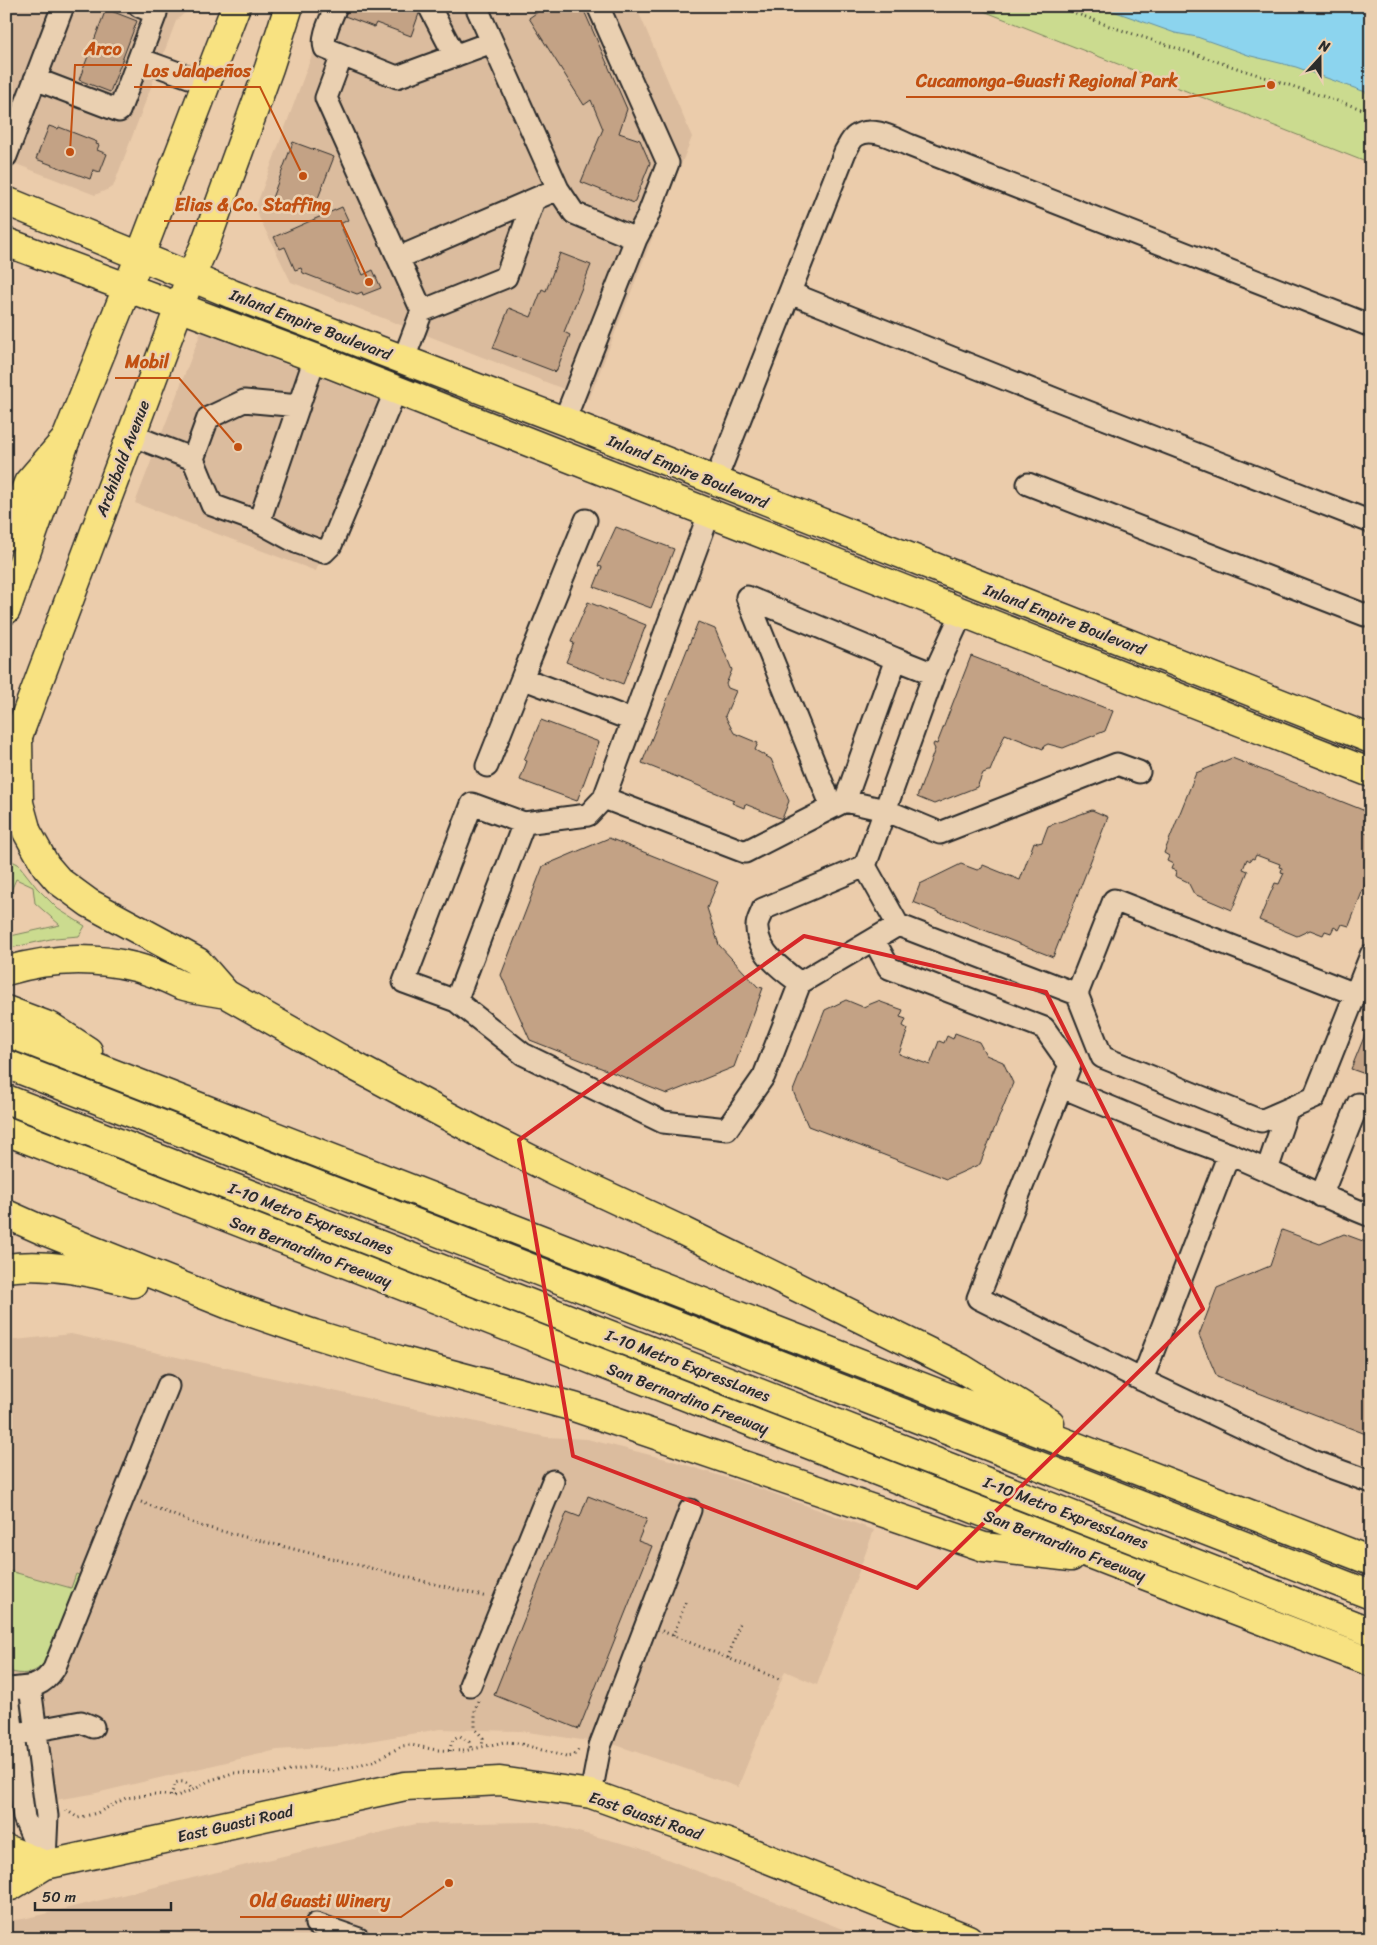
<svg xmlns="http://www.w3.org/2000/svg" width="1377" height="1945" viewBox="0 0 1377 1945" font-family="Sriracha,sans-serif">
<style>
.built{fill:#dbbc9e}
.green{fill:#cbdb8f;stroke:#7b835d}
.water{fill:#8cd4ee;stroke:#6590a0}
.building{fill:#c3a285;stroke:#2b2b2b}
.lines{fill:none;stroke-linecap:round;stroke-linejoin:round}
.minor-casing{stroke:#2b2b2b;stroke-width:25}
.major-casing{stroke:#2b2b2b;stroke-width:31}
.highway-casing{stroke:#2b2b2b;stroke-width:31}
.path{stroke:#2b2b2b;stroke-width:3;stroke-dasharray:1 4;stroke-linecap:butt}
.minor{stroke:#ead0b1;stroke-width:21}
.major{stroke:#f8e281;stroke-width:28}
.highway{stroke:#f8e281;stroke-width:28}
.marked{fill:none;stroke:#d62828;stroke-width:4;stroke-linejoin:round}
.labels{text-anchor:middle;stroke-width:5;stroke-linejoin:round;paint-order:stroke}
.street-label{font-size:16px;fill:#2b2b2b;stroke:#ead0b1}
.leader{fill:none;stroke:#c25012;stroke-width:2}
.callout-dot{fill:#c25012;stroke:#ead0b1;stroke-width:2}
.callout-label{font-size:18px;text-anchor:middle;font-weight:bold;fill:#c25012;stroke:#ead0b1;stroke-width:5;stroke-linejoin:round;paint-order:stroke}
</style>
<rect width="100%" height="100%" fill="#ebccab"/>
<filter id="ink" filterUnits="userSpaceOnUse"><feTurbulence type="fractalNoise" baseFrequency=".02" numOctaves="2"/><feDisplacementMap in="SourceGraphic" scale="10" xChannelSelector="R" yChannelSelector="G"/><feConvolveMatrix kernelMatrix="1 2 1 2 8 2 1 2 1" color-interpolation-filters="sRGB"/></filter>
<g filter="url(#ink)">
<path class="built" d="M6 6H192L176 21 113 187 95 195 6 160Z
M330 6H636L692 137 589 399 291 282 255 209Z
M201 332 382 401 316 571 135 503Z
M71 1334 546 1437 587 1439 670 1460 755 1487 874 1530 817 1685 785 1671 738 1787 616 1745 521 1731 440 1729 339 1746 277 1750 92 1794 6 1808V1341Z
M539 1822 637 1847 867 1939H6V1921L23 1919 416 1824Z"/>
<path class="green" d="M971 6H1371V164Z
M10 860 18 864 37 888 58 909 85 926 79 936 55 938 6 949V937L60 925 35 903 33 887 16 879 6 902V870Z
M6 1570 71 1588 76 1574 79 1575 46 1660C38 1672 27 1676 12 1672L6 1646Z"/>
<path class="water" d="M1099 6H1371V94L1296 67 1251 56 1197 37 1175 33Z"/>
<path class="building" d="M345 6H417L421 8 411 36 376 23 374 27 342 15Z
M537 6H582L627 109 619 133 640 140 650 163 634 203 581 182 603 129 591 100 584 105 529 18 539 11Z
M106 9 137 21 110 92 79 80Z
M49 126 58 129 59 127 97 142 96 144 99 145 97 150 107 154 100 172 93 170 90 179 36 159Z
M293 142 334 157 318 198 310 195 307 203 299 199 297 207 289 204 286 212 269 206Z
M342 207 348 220 340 224 363 275 373 270 381 288 363 295 362 292 357 294 303 273 301 268 295 270 285 247 280 249 274 237Z
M560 253 591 265 564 332 570 335 556 372 493 348 509 308 531 317 542 289 546 291Z
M616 527 674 549 651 608 594 587 602 567 598 566Z
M588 602 646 625 623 684 566 662 574 643 571 642Z
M698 622 715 629 732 670 726 684 728 688 736 691 725 716 734 733 758 743 755 750 771 759 789 801 782 819 745 804 744 808 732 803 734 800 642 763Z
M971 656 1113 711 1105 731 1063 748 1048 744 1044 746 1043 749 1005 734 990 771H988L983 773 977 787 934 804 917 797 935 749 933 745 934 743 937 744Z
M541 720 599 742 577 801 520 780 527 761 524 760Z
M1232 758 1363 810 1368 822 1364 832 1371 834V869L1349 926 1342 924 1339 930 1334 927 1331 933 1325 931 1323 935 1310 930 1297 936 1259 920 1275 883 1279 884 1284 873 1281 872 1282 868 1279 867 1280 864 1256 855 1254 859 1252 858 1250 861 1247 859 1243 869 1248 871 1232 910 1194 894 1188 882 1175 876 1176 871 1171 869 1173 864 1167 861 1169 856 1164 853 1196 773Z
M1092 810 1108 817 1053 957 913 902 920 884 961 864 977 870 982 868 983 865 1020 880 1034 842 1038 843 1042 842 1048 826Z
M609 838 718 882 707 908 719 945 758 987 763 988 734 1067 667 1094 530 1040 501 975 543 866Z
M846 1000 863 1007 878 1001 903 1010 900 1017 906 1019 903 1026 908 1029 899 1054 930 1065 939 1041 944 1043 947 1036 953 1039 955 1033 979 1042 986 1055 1003 1062 1013 1083 980 1164 947 1179 808 1126 793 1091 825 1010Z
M1371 1020V1076L1351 1069Z
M1282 1230 1320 1244 1344 1234 1371 1244V1436L1217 1377 1199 1335 1217 1288 1270 1266Z
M588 1496 647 1519 638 1541 652 1546 579 1729 494 1695 567 1512 580 1517Z"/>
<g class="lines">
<g class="minor-casing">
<path id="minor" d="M336 6C332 18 321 36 325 48L342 55
M429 6 455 56
M476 6 558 189 574 213 636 239
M139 59 206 83
M35 79 119 111 156 13 139 6
M6 156 63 6
M398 258 558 189
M790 293 1060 401 1371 522
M422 311 506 277 534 200
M403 361 422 311 326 98 342 55 397 77 492 42
M564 421 636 239 647 218 668 163 598 6
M131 435 193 459 212 505 259 522 315 358
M193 459 208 418 244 401 299 406
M715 482 845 152C848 147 851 139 856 136 871 125 895 139 909 145L1371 326
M1028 484 1365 615
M586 520 522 678 632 720
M259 522 296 542 324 552 331 545 396 390
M896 659 934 674
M487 766 522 678
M604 798 709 514
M845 801 885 810 940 833 1117 764 1139 772
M472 804 524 823 456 1001 404 982Z
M524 823 588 815 604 798 745 852 845 801 896 659 747 597 832 807
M865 866 898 925 1077 994
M874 940 889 968 1044 1028 1070 1065 978 1298 1142 1380 1229 1154 1172 1133 1062 1087
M800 983C781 969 758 953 757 928 756 922 761 915 763 909L865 866 934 674 962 613
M1355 994 1114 900 1077 994 1102 1057 1261 1121 1314 1098C1333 1051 1352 1003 1371 955
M456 1001 523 1054 663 1122 727 1129 764 1076 800 983 898 925
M1229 1154C1277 1174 1323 1197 1371 1216
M1267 1170 1287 1111
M1321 1196 1358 1104 1371 1109
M1142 1380 1313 1461 1371 1482
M470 1685 553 1481
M30 1687 47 1816 45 1860
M21 1733 81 1722 93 1727
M591 1794 600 1746 690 1510
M45 1865 24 1818 7 1689C28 1687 41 1689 54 1669L168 1386
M316 1924 359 1939"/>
</g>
<g class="major-casing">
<path id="major" d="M6 201 232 294 564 421 1371 739
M6 242 315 358 1371 773
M6 610 66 439 140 256 236 6
M9 760 191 276 204 247 269 68 289 6
M6 1849 45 1865
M6 1886H11L45 1865 405 1786 500 1781 591 1794 733 1845 968 1939"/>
</g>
<g class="highway-casing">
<path id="highway" d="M6 536 28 483 66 439
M18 738 19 803 27 832 46 866 59 881 89 903 198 962 226 994 341 1059 489 1138 556 1172 683 1231 961 1368 1050 1423
M6 971C49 958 91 956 135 967 151 971 166 978 181 985 195 990 212 991 226 994
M6 1010 51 1027 88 1051
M6 1032 1371 1561
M6 1064 1371 1595
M6 1099 1371 1632
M6 1131 1110 1562 1371 1662
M6 1214 42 1230 232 1306 314 1334 399 1360 574 1407 984 1547 1071 1557
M6 1268C49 1262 92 1272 133 1283"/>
</g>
<path class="path" d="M1057 6 1112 27 1371 112
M141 1502 201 1526 487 1597
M662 1631 779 1679
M673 1636 686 1601
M728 1658 740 1622
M478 1701 475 1710V1729L483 1738 482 1747
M450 1751C451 1743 452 1738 460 1736L469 1742 471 1749
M171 1796 175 1783C183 1780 188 1783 193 1790
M66 1810 78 1818 97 1813 126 1798 153 1794 177 1796 197 1788 208 1781 233 1773 274 1774 310 1767 332 1770 348 1768 376 1760 402 1746 411 1745 437 1750 464 1751 504 1742 518 1743 566 1757 573 1756 579 1749"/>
<use href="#minor" class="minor"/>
<use href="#major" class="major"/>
<use href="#highway" class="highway"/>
</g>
</g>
<path class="marked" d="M804 936 1046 992 1203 1309 917 1588 573 1456 519 1140Z"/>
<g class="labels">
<g class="street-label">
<text transform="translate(311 324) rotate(21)" y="6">Inland Empire Boulevard</text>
<text transform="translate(122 458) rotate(-69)" y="6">Archibald Avenue</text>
<text transform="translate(688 471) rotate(22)" y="6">Inland Empire Boulevard</text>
<text transform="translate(1065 619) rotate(21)" y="6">Inland Empire Boulevard</text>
<text transform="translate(311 1218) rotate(21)" y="6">I-10 Metro ExpressLanes</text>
<text transform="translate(311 1251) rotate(21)" y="6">San Bernardino Freeway</text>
<text transform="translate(688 1365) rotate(21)" y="6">I-10 Metro ExpressLanes</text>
<text transform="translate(688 1398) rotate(21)" y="6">San Bernardino Freeway</text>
<text transform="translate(1066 1512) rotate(21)" y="6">I-10 Metro ExpressLanes</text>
<text transform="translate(1065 1545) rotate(21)" y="6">San Bernardino Freeway</text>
<text transform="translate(646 1815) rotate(19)" y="6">East Guasti Road</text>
<text transform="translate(235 1823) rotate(-13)" y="6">East Guasti Road</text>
</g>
</g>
<path class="leader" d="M70 152L75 65H132M303 176L260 87H134M1271 85L1187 97H906M369 282L341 221H164M238 447L179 378H115M449 1883L401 1917H240"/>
<g class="callout-dot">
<circle cx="70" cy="152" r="5"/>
<circle cx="303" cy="176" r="5"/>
<circle cx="1271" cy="85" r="5"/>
<circle cx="369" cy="282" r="5"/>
<circle cx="238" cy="447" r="5"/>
<circle cx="449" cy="1883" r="5"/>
</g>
<g class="callout-label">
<text x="103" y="55">Arco</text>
<text x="197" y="77">Los Jalapeños</text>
<text x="1047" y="87">Cucamonga-Guasti Regional Park</text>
<text x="253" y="211">Elias &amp; Co. Staffing</text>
<text x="147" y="368">Mobil</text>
<text x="320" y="1907">Old Guasti Winery</text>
</g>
<rect width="1377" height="1945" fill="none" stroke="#ead0b1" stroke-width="25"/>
<rect x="12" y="12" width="1352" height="1920" fill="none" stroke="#2b2b2b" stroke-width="2" filter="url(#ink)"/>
<g transform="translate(1320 58) rotate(21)" stroke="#ead0b1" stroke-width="4" paint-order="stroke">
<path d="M0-4L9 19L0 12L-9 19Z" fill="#2b2b2b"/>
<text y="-8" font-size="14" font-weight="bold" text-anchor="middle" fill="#2b2b2b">N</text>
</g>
<path d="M35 1902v8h136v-8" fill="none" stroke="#2b2b2b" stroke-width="2.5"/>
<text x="42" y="1902" font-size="15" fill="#2b2b2b" stroke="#ead0b1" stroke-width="4" paint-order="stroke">50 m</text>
</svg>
